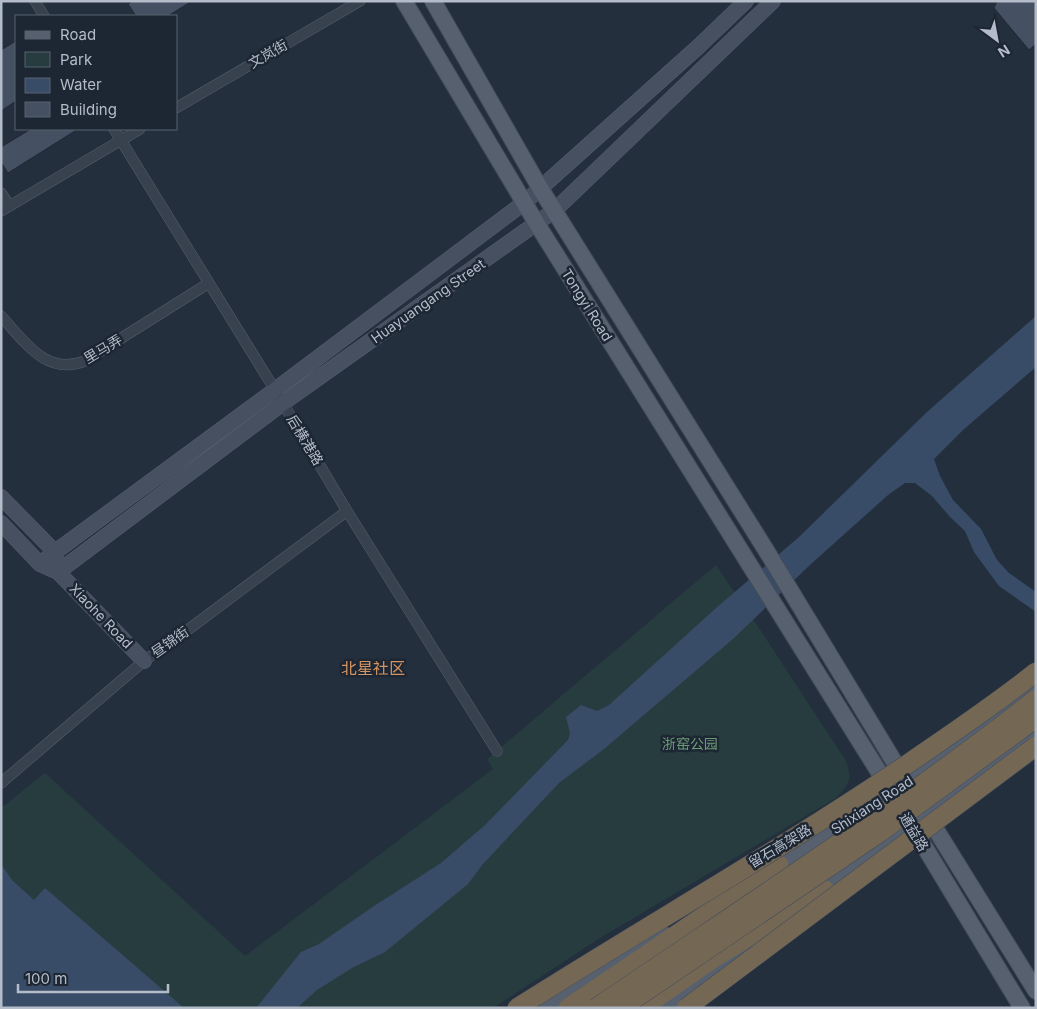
<svg xmlns="http://www.w3.org/2000/svg" width="1037" height="1009" viewBox="0 0 1037 1009" font-family="Inter,'Noto Sans SC',sans-serif">
<style>
.green{fill:#263c3f}
.water{fill:#394c67}
.building{fill:#455162;stroke:#1f2835}
.lines{fill:none;stroke-linecap:round;stroke-linejoin:round}
.street-casing{stroke:#565f6c;stroke-width:11}
.secondary-casing{stroke:#565f6c;stroke-width:16}
.primary-casing{stroke:#414a57;stroke-width:18}
.highway-casing{stroke:#434c59;stroke-width:20}
.street{stroke:#38414e;stroke-width:10}
.secondary{stroke:#465061;stroke-width:15}
.primary{stroke:#56606e;stroke-width:16}
.highway{stroke:#746855;stroke-width:19}
.highway-bridge-casing{stroke:#434c59;stroke-width:20;stroke-linecap:butt}
.highway-bridge{stroke:#746855;stroke-width:19}
.labels{text-anchor:middle;stroke-width:5;stroke-linejoin:round;paint-order:stroke}
.street-label{font-size:14px;fill:#b4bcc9;stroke:#1d2633}
.park-label{font-size:14px;fill:#6b9a76;stroke:#1d2633}
.quarter-label{font-size:16px;fill:#d59563;stroke:#1d2633}
</style>
<rect width="100%" height="100%" fill="#242f3e"/>
<path class="green" d="M716 565 761 631 846 761C853 780 849 784 836 798L600 938 493 1008H102L1 919V808L45 773 245 956 493 769 487 759Z"/>
<path class="water" d="M1036 316V367L963 430 934 459 940 476 953 500 981 529 997 560 1009 573 1036 592V612L999 586 974 552 965 531 950 517 932 496 915 483H905L888 495 811 564 733 639 604 749 559 783 483 864 468 884 385 952 352 968 317 990 297 1008H256L301 952 319 944 374 906 441 863 485 825 568 740 570 733 566 717 581 705 597 711 609 705 716 608 799 537 927 412Z
M1 864 12 880 34 900 45 888 184 1008H1Z"/>
<path class="building" d="M132 1H192L168 16H136L128 4Z
M997 1H1036V44L1029 50 994 8Z
M16 41V101L1 111V50Z
M31 129H78L8 173 1 162V147Z"/>
<g class="lines">
<g class="street-casing">
<path id="street" d="M35 1 44 16
M176 108 360 1
M114 129 275 390 347 511 497 751
M1 193 10 206
M1 211 140 129
M1 316C25 342 46 376 85 361L209 283
M1 783 144 661 177 638 347 511"/>
</g>
<g class="secondary-casing">
<path id="secondary" d="M1 497 55 552 56 560
M1 523 40 564 58 572 144 661
M40 564 55 552 275 390 525 202 698 47 746 1
M58 572 283 403 555 210 773 1"/>
</g>
<g class="primary-casing">
<path id="primary" d="M404 1 537 224 892 793 1022 1008
M433 1 540 188 769 555 907 783 1036 991
M768 872 907 783 1036 685
M815 897 1036 732
M547 1008 613 963 663 934
M667 1008 764 936"/>
</g>
<g class="highway-casing">
<path id="highway" d="M568 1008 779 865
M642 1008 714 958 825 890"/>
</g>
<use href="#street" class="street"/>
<use href="#secondary" class="secondary"/>
<use href="#primary" class="primary"/>
<use href="#highway" class="highway"/>
<g class="highway-bridge-casing">
<path id="highway-bridge" d="M517 1008C648 925 784 848 912 761 954 732 996 704 1036 672
M596 1008C744 907 895 810 1036 699
M621 1008 879 833 1036 718
M686 1008 1036 746"/>
</g>
<use href="#highway-bridge" class="highway-bridge"/>
</g>
<g class="labels">
<g class="street-label">
<text transform="translate(268 54) rotate(-30)" y="5">文岚街</text>
<text transform="translate(428 301) rotate(-35)" y="5">Huayuangang Street</text>
<text transform="translate(587 305) rotate(58)" y="5">Tongyi Road</text>
<text transform="translate(103 349) rotate(-31)" y="5">里马弄</text>
<text transform="translate(305 440) rotate(59)" y="5">后横港路</text>
<text transform="translate(101 616) rotate(46)" y="5">Xiaohe Road</text>
<text transform="translate(170 642) rotate(-35)" y="5">昼锦街</text>
<text transform="translate(872 805) rotate(-33)" y="5">Shixiang Road</text>
<text transform="translate(914 832) rotate(59)" y="5">通益路</text>
<text transform="translate(780 846) rotate(-31)" y="5">留石高架路</text>
</g>
<g class="park-label">
<text x="690" y="749">浙窑公园</text>
</g>
<g class="quarter-label">
<text x="373" y="674">北星社区</text>
</g>
</g>
<rect width="1037" height="1009" fill="none" stroke="#b4bcc9" stroke-width="5"/>
<rect x="15" y="15" width="162" height="115" fill="#1d2633" stroke="#59626f"/>
<rect x="25" y="31" width="25" height="8" fill="#56606e" stroke="#59626f"/>
<text x="60" y="40" font-size="15" fill="#b4bcc9">Road</text>
<rect x="25" y="52" width="25" height="15" fill="#263c3f" stroke="#59626f"/>
<text x="60" y="65" font-size="15" fill="#b4bcc9">Park</text>
<rect x="25" y="78" width="25" height="15" fill="#394c67" stroke="#59626f"/>
<text x="60" y="90" font-size="15" fill="#b4bcc9">Water</text>
<rect x="25" y="102" width="25" height="15" fill="#455162" stroke="#59626f"/>
<text x="60" y="115" font-size="15" fill="#b4bcc9">Building</text>
<g transform="translate(997 40) rotate(148)" stroke="#1d2633" stroke-width="4" paint-order="stroke">
<path d="M0-4L9 19L0 12L-9 19Z" fill="#b4bcc9"/>
<text y="-8" font-size="14" font-weight="bold" text-anchor="middle" fill="#b4bcc9">N</text>
</g>
<path d="M18 984v8h150v-8" fill="none" stroke="#b4bcc9" stroke-width="2.5"/>
<text x="25" y="984" font-size="15" fill="#b4bcc9" stroke="#1d2633" stroke-width="4" paint-order="stroke">100 m</text>
</svg>
